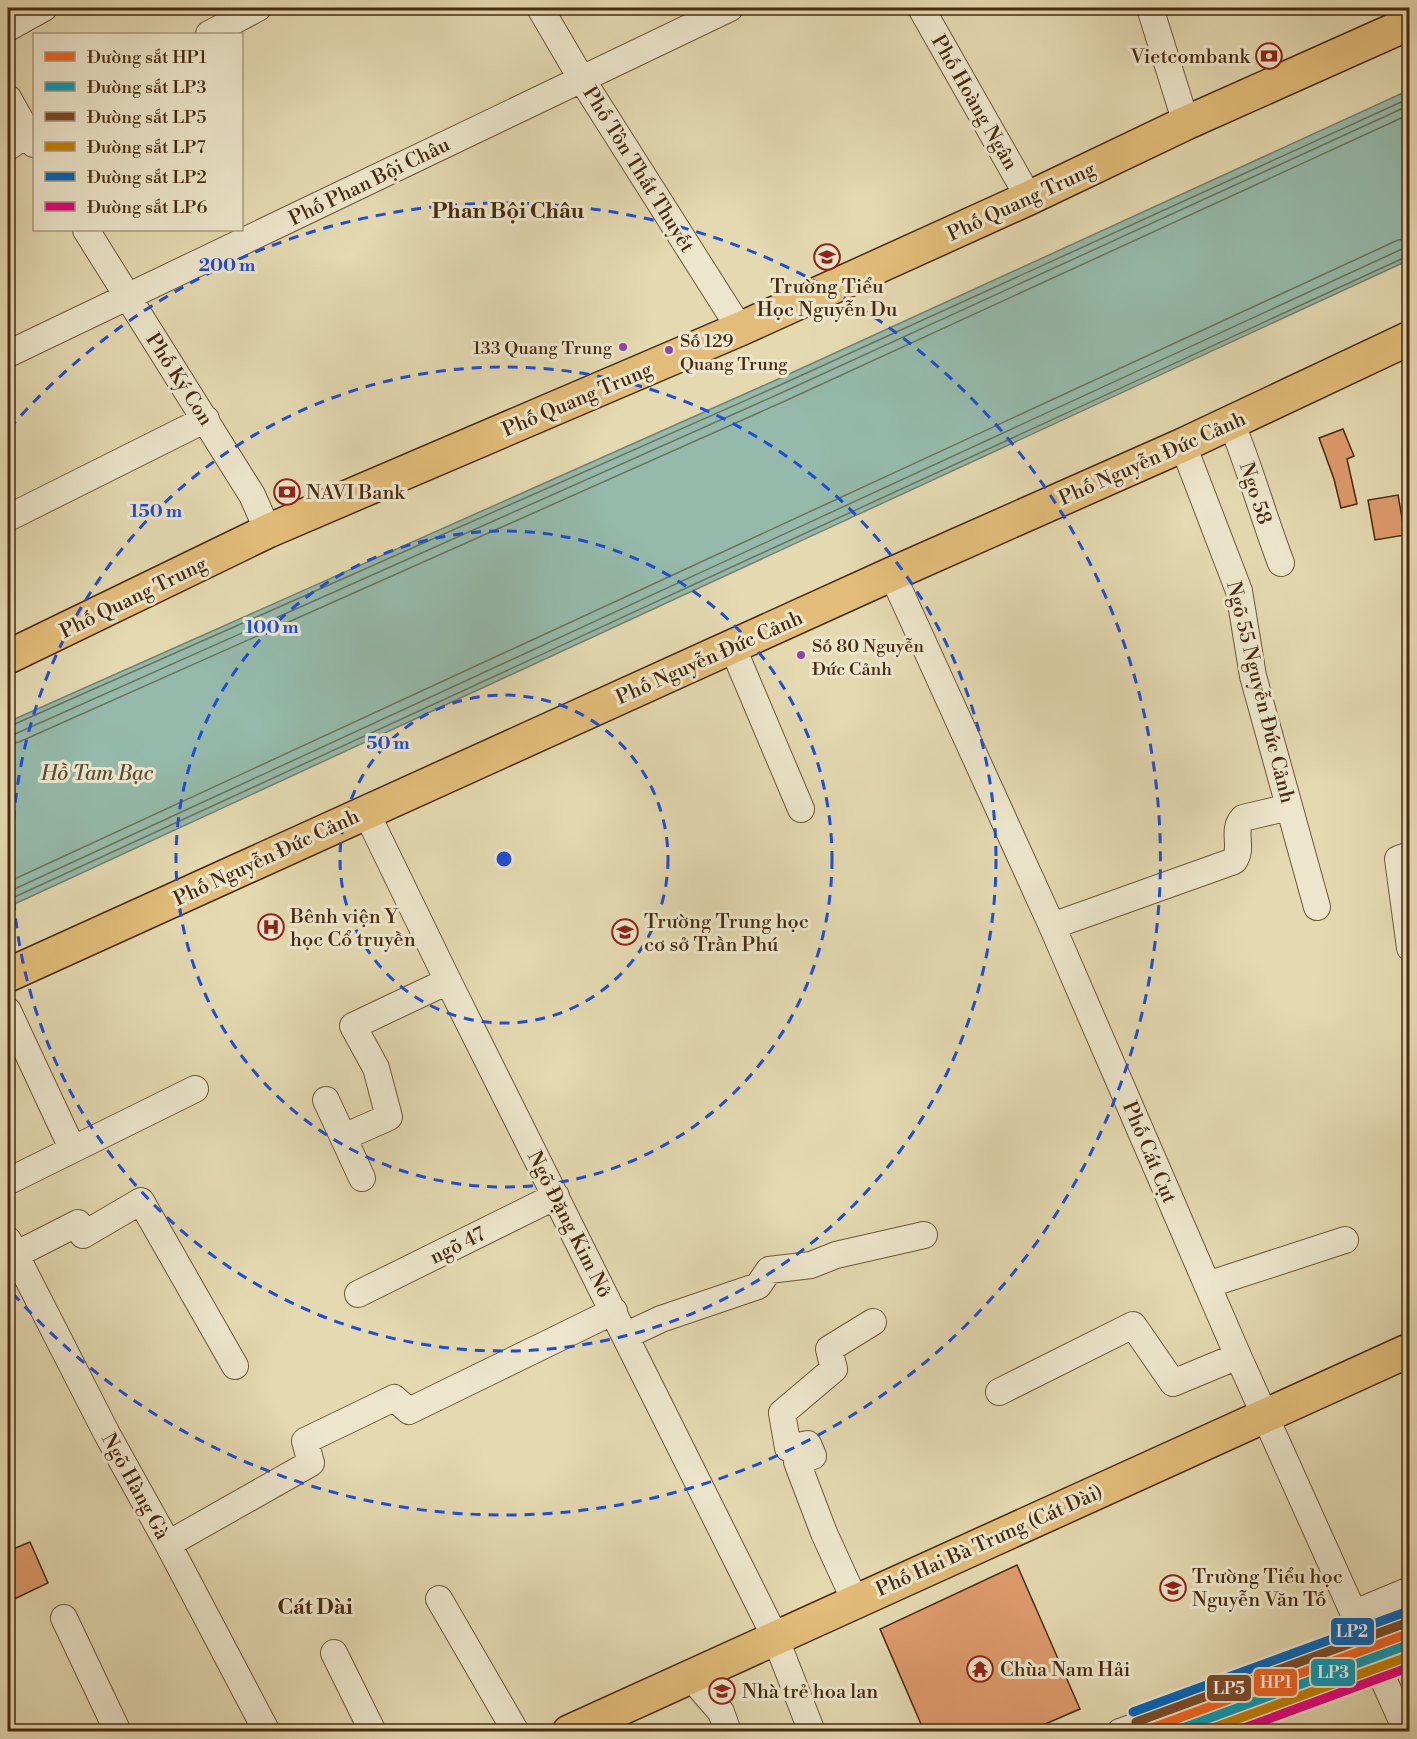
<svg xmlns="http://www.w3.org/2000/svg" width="1417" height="1739" viewBox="0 0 1417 1739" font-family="'Libre Bodoni',serif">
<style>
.water{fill:#95baab;stroke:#76806d;stroke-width:1.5}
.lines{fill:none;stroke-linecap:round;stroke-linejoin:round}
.shore{stroke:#6e725d;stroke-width:1.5}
.building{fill:#de9b6c;stroke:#472a0f;stroke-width:1.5}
.minor-casing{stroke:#6e5638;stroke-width:28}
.major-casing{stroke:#472a0f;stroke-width:36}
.minor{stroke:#ede6cc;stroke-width:26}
.major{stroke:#e2bc78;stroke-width:33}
.rail-1-casing{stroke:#ede6cc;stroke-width:14}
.rail-2-casing{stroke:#ede6cc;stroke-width:14}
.rail-3-casing{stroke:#ede6cc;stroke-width:14}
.rail-4-casing{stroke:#ede6cc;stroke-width:14}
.rail-5-casing{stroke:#ede6cc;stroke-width:14}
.rail-6-casing{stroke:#ede6cc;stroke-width:14}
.rail-1{stroke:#f26522;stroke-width:9}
.rail-2{stroke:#079cbb;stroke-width:9}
.rail-3{stroke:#7a4b2a;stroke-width:9}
.rail-4{stroke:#c28104;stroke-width:9}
.rail-5{stroke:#0065bd;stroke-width:9}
.rail-6{stroke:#e5007d;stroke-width:9}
.ring{fill:none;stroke:#1d4ed8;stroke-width:3;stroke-dasharray:10 8}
.bus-dot{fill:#8e44ad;stroke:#ede6cc;stroke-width:2}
.labels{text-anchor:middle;stroke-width:6;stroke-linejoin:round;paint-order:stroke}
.bus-label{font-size:18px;fill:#472a0f;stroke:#ede6cc;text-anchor:start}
.poi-label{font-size:20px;fill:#472a0f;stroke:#ede6cc;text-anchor:start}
.street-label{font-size:20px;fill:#472a0f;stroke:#ede6cc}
.water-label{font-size:21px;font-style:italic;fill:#5a4e36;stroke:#ede6cc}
.quarter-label{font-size:22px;font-weight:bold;fill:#472a0f;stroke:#ede6cc}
.centre{fill:#1d4ed8;stroke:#ede6cc;stroke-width:3}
.ring-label{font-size:18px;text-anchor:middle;font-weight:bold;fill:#1d4ed8;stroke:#ede6cc;stroke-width:6;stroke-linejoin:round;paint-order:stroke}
.line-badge{stroke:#ede6cc;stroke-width:2}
.badge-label{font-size:16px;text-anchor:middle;font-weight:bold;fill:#fff}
</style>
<rect width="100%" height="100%" fill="#e4d9b1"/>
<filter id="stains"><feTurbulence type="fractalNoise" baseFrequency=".00333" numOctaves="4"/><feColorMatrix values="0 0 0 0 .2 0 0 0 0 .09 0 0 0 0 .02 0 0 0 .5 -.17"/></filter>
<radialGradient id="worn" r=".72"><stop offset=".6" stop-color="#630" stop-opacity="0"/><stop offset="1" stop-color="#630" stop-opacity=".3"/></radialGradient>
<path class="water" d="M1407 91 1410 97 1409 260 8 907V722L776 380Z"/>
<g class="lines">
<path class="shore" d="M8 727 778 386 1410 98
M8 735 15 734 781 393 1410 105
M8 744 19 742 785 401 1410 114
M8 882 1398 240 1410 238
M8 892 1402 249 1410 247
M8 900 1410 255"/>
</g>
<path class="building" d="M1343 429 1354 456 1347 459 1357 504 1341 508 1334 479 1319 438Z
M1398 495 1405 535 1375 540 1368 500Z
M30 1542 48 1583 8 1602V1551Z
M1017 1565 1080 1709 1029 1731H924L880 1629Z"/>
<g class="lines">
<g class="minor-casing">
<path id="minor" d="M540 8 581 78 740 329
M921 8 1029 198
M1150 8 1186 123
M8 28 44 8
M209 34 258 8
M8 98 34 144
M8 147 34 130
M86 230 252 495 268 531
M8 354 730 8
M1231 422C1250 468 1263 516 1281 563
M1183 445 1239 591 1253 676 1317 907
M8 518 206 419
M892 574 1052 926 1238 1356 1407 1732
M732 646 801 809
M366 812 448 981 775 1637 812 1732
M1410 855 1398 859 1410 948
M1052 926 1234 861C1244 847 1231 831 1243 818L1289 807
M8 1011 72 1148
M326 1100 362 1178
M344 1137 389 1117 376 1068 353 1026 448 981
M9 1181 195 1089
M8 1240 107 1434 168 1544 267 1732
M15 1255 78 1223 83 1235 141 1201 235 1366
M1207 1285 1345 1240
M358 1294 556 1196
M625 1336 661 1319 758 1286 769 1270 811 1265 836 1255 924 1235
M999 1392 1133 1325 1173 1383 1238 1356
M168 1544 311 1463 305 1441 394 1398 409 1411 614 1311
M439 1599 516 1732
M855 1601 824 1533 797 1462 813 1456 808 1444 788 1448 782 1413 834 1369 829 1349 873 1322
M1355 1613 1410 1590
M64 1618 118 1732
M334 1653 373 1732
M690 1676 721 1712 728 1732
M1120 1732 1410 1627
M1183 1732 1327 1679 1378 1666 1410 1655"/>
</g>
<g class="major-casing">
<path id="major" d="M8 657 268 531 740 329 1029 198 1186 123 1410 23
M8 975 892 574 1183 445 1410 338
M569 1732 1410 1350"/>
</g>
<use href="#minor" class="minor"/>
<use href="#major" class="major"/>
<g class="rail-1-casing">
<path id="rail-1" d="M1141 1732 1410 1633"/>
</g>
<g class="rail-2-casing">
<path id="rail-2" d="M1172 1732 1410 1644"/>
</g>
<g class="rail-3-casing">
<path id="rail-3" d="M1136 1722 1406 1623"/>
</g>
<g class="rail-4-casing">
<path id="rail-4" d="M1202 1732 1410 1656"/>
</g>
<g class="rail-5-casing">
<path id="rail-5" d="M1133 1712 1403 1613"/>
</g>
<g class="rail-6-casing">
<path id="rail-6" d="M1233 1732 1410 1667"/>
</g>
<use href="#rail-1" class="rail-1"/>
<use href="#rail-2" class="rail-2"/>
<use href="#rail-3" class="rail-3"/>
<use href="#rail-4" class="rail-4"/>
<use href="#rail-5" class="rail-5"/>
<use href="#rail-6" class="rail-6"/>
</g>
<g class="ring">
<circle cx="504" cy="859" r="164"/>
<circle cx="504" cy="859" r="328"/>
<circle cx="504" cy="859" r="492"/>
<path d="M9 429A656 656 0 1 1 9 1289"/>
</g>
<defs>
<g id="bank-ring" transform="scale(1.35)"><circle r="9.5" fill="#ede6cc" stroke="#8f2418" stroke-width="1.5"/><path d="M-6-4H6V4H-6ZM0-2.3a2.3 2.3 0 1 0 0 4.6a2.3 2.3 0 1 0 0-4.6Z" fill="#8f2418"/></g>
<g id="school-ring" transform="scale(1.35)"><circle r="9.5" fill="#ede6cc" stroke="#8f2418" stroke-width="1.5"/><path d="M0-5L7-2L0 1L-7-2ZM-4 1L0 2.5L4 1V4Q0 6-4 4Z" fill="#8f2418"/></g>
<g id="hospital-ring" transform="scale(1.35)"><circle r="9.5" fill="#ede6cc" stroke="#8f2418" stroke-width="1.5"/><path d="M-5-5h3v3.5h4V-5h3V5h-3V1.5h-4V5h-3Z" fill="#8f2418"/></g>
<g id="temple-ring" transform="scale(1.35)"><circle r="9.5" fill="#ede6cc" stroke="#8f2418" stroke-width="1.5"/><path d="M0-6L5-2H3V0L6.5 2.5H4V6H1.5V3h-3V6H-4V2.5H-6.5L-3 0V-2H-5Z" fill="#8f2418"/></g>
</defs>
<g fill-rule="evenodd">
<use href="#bank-ring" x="1269" y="56"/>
<use href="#school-ring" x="827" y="257"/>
<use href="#bank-ring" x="287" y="492"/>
<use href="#hospital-ring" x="271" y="927"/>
<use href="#school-ring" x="625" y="932"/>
<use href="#school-ring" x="1173" y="1588"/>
<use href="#temple-ring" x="980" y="1669"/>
<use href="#school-ring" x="722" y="1691"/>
</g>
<g class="bus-dot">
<circle cx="623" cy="347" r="5"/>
<circle cx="669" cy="350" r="5"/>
<circle cx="801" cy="655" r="5"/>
</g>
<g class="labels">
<g class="bus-label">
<text x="680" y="347">Số 129<tspan x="680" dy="23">Quang Trung</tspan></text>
<text x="612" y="354" text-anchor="end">133 Quang Trung</text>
<text x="812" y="652">Số 80 Nguyễn<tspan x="812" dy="23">Đức Cảnh</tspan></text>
</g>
<g class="poi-label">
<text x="1250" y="63" text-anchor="end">Vietcombank</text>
<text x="827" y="293" text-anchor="middle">Trường Tiểu<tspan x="827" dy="23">Học Nguyễn Du</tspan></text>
<text x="306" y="499">NAVI Bank</text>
<text x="290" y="923">Bênh viện Y<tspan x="290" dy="23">học Cổ truyền</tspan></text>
<text x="644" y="928">Trường Trung học<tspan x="644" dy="23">cơ sở Trần Phú</tspan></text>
<text x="1192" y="1583">Trường Tiểu học<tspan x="1192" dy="23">Nguyễn Văn Tố</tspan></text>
<text x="1000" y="1676">Chùa Nam Hải</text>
<text x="742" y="1698">Nhà trẻ hoa lan</text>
</g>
<g class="street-label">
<text transform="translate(975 102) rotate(60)" y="7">Phố Hoàng Ngân</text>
<text transform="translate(639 169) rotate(58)" y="7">Phố Tôn Thất Thuyết</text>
<text transform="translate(369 181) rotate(-26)" y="7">Phố Phan Bội Châu</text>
<text transform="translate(1021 201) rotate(-25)" y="7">Phố Quang Trung</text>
<text transform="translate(180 379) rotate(57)" y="7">Phố Ký Con</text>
<text transform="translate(577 399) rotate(-23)" y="7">Phố Quang Trung</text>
<text transform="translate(1152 458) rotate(-24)" y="7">Phố Nguyễn Đức Cảnh</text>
<text transform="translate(1256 493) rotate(72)" y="7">Ngo 58</text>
<text transform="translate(133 597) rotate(-26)" y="7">Phố Quang Trung</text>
<text transform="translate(709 657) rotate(-24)" y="7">Phố Nguyễn Đức Cảnh</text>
<text transform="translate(1261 692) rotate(76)" y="7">Ngõ 55 Nguyễn Đức Cảnh</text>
<text transform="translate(266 857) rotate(-25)" y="7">Phố Nguyễn Đức Cảnh</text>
<text transform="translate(1150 1152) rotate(67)" y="7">Phố Cát Cụt</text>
<text transform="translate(570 1224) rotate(63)" y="7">Ngõ Đặng Kim Nở</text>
<text transform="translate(457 1245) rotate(-26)" y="7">ngõ 47</text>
<text transform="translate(136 1486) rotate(61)" y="7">Ngõ Hàng Gà</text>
<text transform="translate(989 1540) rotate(-24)" y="7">Phố Hai Bà Trưng (Cát Dài)</text>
</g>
<g class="water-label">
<text x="97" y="780">Hồ Tam Bạc</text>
</g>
<g class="quarter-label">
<text x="508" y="218">Phan Bội Châu</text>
<text x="315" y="1614">Cát Dài</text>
</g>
</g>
<circle cx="504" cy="859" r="9" class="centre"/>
<g class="ring-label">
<text x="227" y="271">200 m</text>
<text x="156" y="517">150 m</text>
<text x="272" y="633">100 m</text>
<text x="388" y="749">50 m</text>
</g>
<g class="line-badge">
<rect x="1330" y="1617" width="45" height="29" rx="6" fill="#0065bd"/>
<rect x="1310" y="1658" width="46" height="29" rx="6" fill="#079cbb"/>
<rect x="1253" y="1668" width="45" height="29" rx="6" fill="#f26522"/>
<rect x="1206" y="1674" width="46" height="28" rx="6" fill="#7a4b2a"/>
</g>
<g class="badge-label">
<text x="1352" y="1637">LP2</text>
<text x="1333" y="1678">LP3</text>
<text x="1276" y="1688">HP1</text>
<text x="1229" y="1694">LP5</text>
</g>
<rect width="1417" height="1739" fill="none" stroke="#e4d9b1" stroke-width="30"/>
<rect x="9" y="9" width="1399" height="1721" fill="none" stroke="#472a0f" stroke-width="3"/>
<rect x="15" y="15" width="1387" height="1709" fill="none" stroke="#472a0f" stroke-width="1.5"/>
<rect x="33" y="33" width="210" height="198" fill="#ede6cc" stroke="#ab9b80" stroke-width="1.5"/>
<rect x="45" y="52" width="30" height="9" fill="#f26522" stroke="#ab9b80" stroke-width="1.5"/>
<text x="87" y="63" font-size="18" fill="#472a0f">Đường sắt HP1</text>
<rect x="45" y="82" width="30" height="9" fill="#079cbb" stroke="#ab9b80" stroke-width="1.5"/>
<text x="87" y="93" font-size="18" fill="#472a0f">Đường sắt LP3</text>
<rect x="45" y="112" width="30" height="9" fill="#7a4b2a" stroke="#ab9b80" stroke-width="1.5"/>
<text x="87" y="123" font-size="18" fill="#472a0f">Đường sắt LP5</text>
<rect x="45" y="142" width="30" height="9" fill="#c28104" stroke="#ab9b80" stroke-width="1.5"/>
<text x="87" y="153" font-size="18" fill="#472a0f">Đường sắt LP7</text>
<rect x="45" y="172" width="30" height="9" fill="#0065bd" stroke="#ab9b80" stroke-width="1.5"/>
<text x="87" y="183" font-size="18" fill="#472a0f">Đường sắt LP2</text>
<rect x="45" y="202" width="30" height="9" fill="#e5007d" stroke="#ab9b80" stroke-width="1.5"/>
<text x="87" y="213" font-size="18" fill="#472a0f">Đường sắt LP6</text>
<rect width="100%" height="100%" filter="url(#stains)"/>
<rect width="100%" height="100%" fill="url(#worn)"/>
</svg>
